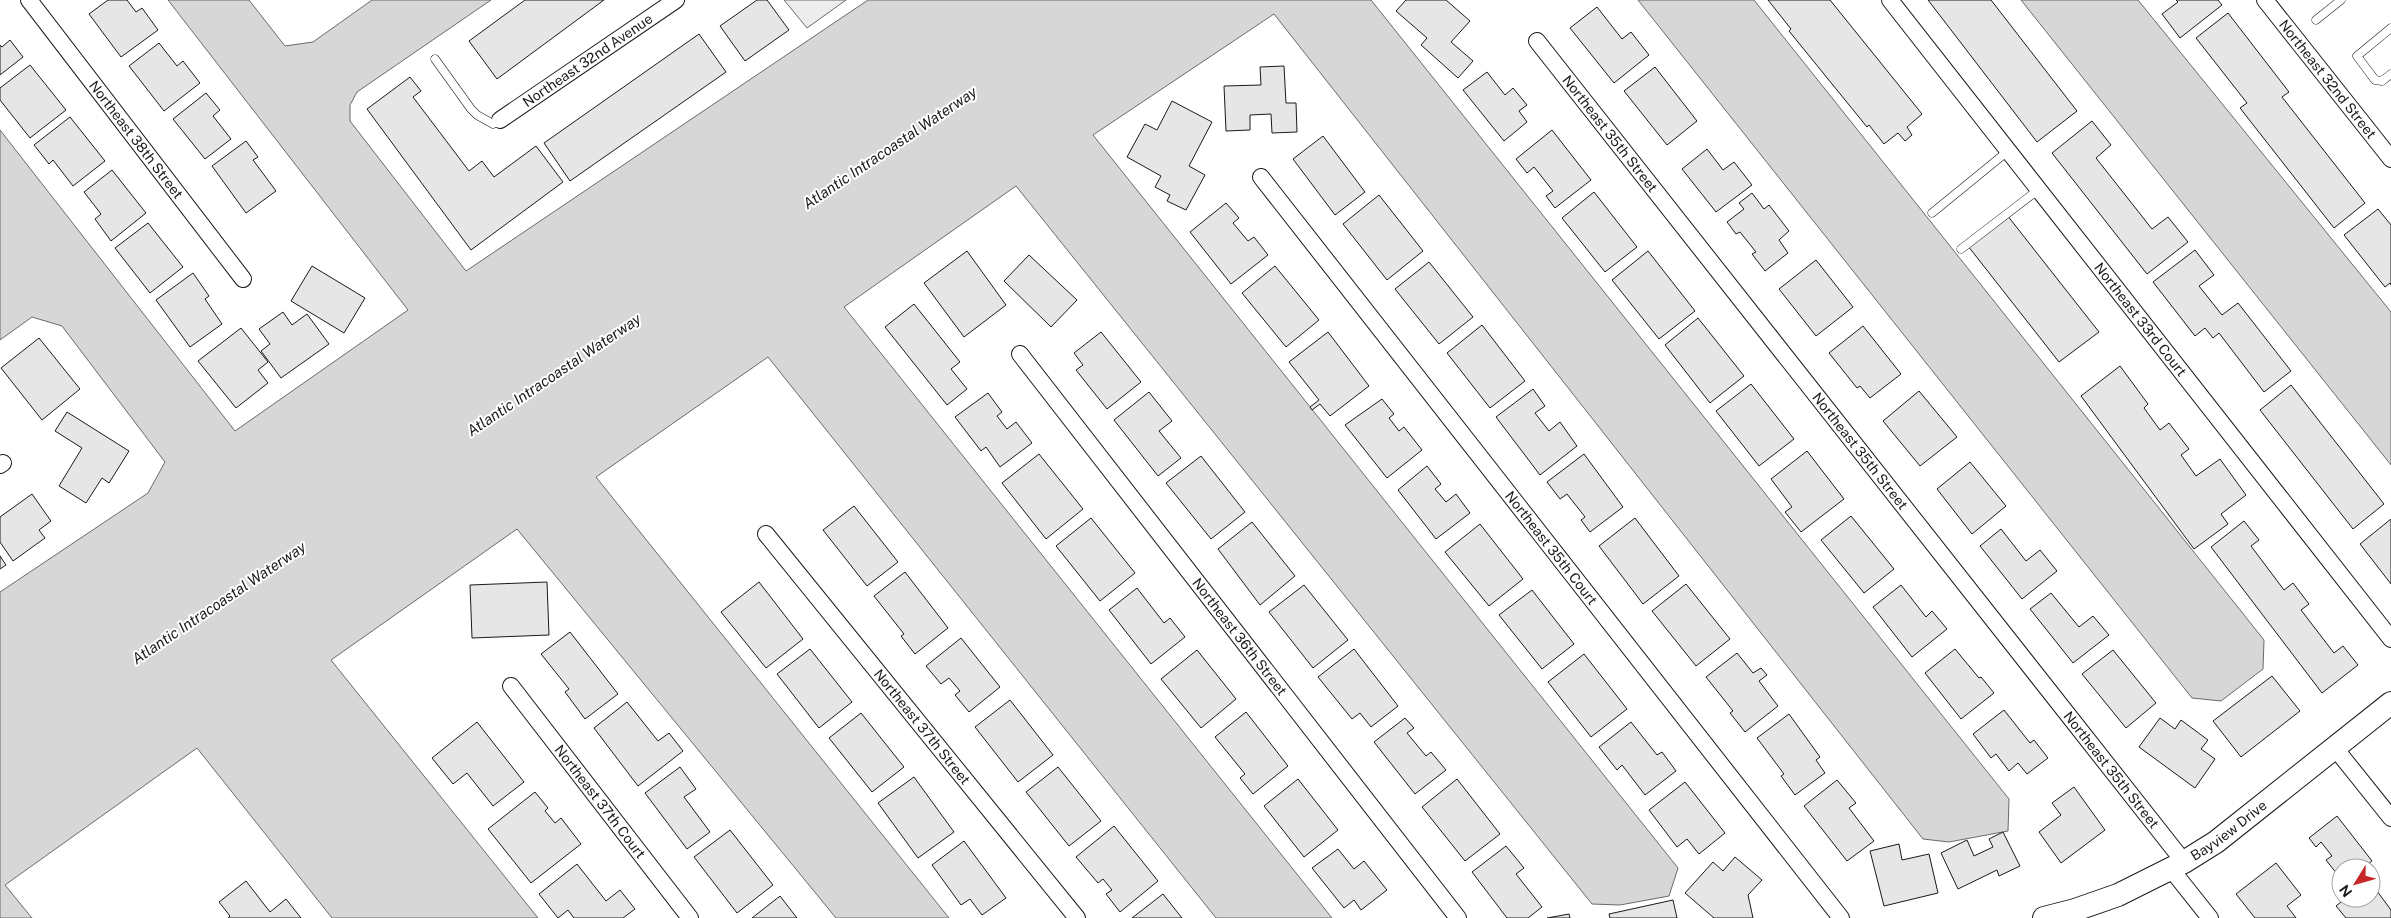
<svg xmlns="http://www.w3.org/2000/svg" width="2391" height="918" viewBox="0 0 2391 918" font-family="'Public Sans',sans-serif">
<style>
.built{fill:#ededed;stroke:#6a6a6a}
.water{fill:#d7d7d7;stroke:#6a6a6a}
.building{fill:#e6e6e6;stroke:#1a1a1a}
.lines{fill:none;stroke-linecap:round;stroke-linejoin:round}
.lane-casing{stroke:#1a1a1a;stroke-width:9}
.street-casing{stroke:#1a1a1a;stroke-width:18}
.secondary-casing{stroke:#1a1a1a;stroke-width:24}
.lane{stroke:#fff;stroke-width:8}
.street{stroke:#fff;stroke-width:16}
.secondary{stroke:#fff;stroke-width:22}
.labels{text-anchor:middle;stroke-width:4;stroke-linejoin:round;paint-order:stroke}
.street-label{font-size:14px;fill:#1a1a1a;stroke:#fff}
.water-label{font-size:15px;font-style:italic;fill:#1a1a1a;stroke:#fff}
</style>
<rect width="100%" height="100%" fill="#fff"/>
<path class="built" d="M784 0H846L807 28Z"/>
<path class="water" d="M168 0H249L285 46 313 42 372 0H491L357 92 350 105V121L466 271 868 0H1371L2009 799 2008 831 1949 842 1923 839 1274 14 1093 135 1678 868 1669 896 1620 905 1592 904 1016 186 844 307 1332 918H1216L768 357 596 477 949 918H836L517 529 331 660 538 918H332L197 748 5 885 32 918H0V592L148 493 165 462 62 326 32 317 0 340V130L235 431 408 310Z
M1638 0H1754L2264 640 2263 669 2221 701 2192 698Z
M2021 0H2138L2391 312V465Z"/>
<path class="building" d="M108 0H127L136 12 142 8 158 30 121 57 89 14Z
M525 0H604L497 79 469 41Z
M757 0H767L789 30 745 61 720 26Z
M1406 0H1446L1470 21 1451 42 1473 61 1458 78 1421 45 1427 38 1396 11Z
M1768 0H1830L1922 114 1907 127 1912 135 1905 141 1898 133 1884 144 1869 125 1867 127 1789 31 1791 29Z
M1928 0H1991L2077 111 2037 142Z
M2176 0H2218L2222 5 2180 38 2162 14 2178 2Z
M1597 7 1622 39 1631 32 1649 55 1614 83 1570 28Z
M2228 13 2289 92 2282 97 2365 203 2334 228 2240 108 2247 103 2196 38Z
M699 34 726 72 570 181 544 143Z
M10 40 23 57 0 75V45L2 47Z
M159 43 177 66 183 61 200 83 164 111 129 66Z
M30 65 66 110 30 138 0 100V88Z
M1284 66 1286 103H1296L1297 132 1272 133 1271 114 1250 115V130L1226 131 1224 86 1261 85 1260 67Z
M1655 67 1697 121 1667 145 1624 91Z
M1487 72 1505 95 1513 88 1527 105 1519 111 1527 122 1504 141 1463 90Z
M410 77 421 91 413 97 469 171 482 161 494 177 536 146 563 182 471 250 367 109Z
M206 93 220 110 213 116 231 139 205 159 173 119Z
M1172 101 1212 122 1189 166 1205 175 1186 210 1167 201 1170 195 1155 187 1161 176 1127 157 1145 124 1157 130Z
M70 117 105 161 73 186 53 160 49 164 34 145Z
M2092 121 2111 145 2096 158 2152 229 2168 217 2188 242 2147 274 2052 153Z
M1552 130 1591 180 1555 208 1546 196 1553 191 1534 167 1527 173 1516 159Z
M1323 136 1365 192 1335 215 1293 159Z
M246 141 258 157 253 160 276 191 246 213 212 166Z
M1707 149 1723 170 1734 162 1752 185 1716 212 1682 169Z
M112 170 146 213 111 241 95 219 101 214 84 192Z
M1594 192 1637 247 1605 272 1562 218Z
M1752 193 1764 209 1769 205 1789 231 1779 240 1788 253 1765 271 1752 254 1756 252 1740 232 1736 234 1727 222 1744 209 1739 203Z
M1379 195 1423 251 1387 280 1343 224Z
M1226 203 1239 218 1233 223 1248 241 1254 237 1268 255 1231 284 1190 232Z
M2378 209 2391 225V285L2390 283 2385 287 2344 235Z
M2007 215 2099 332 2059 362 1968 246Z
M148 223 183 267 150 293 115 248Z
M2195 250 2214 275 2199 286 2222 315 2238 303 2291 371 2264 392 2219 333 2213 338 2205 328 2195 336 2153 282Z
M967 251 1006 305 964 337 924 283Z
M1648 251 1695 311 1659 339 1612 280Z
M1029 255 1077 300 1051 327 1004 281Z
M1816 260 1853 307 1816 336 1779 289Z
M1429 262 1473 317 1439 344 1395 289Z
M312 266 365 298 344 333 291 301Z
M1275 266 1319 320 1286 347 1242 293Z
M193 273 209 296 205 299 222 324 190 347 156 300Z
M914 304 960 362 951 369 967 389 947 405 885 327Z
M283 312 292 325 307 314 329 344 281 378 261 351 270 344 259 329Z
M1698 318 1744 376 1710 403 1665 345Z
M1482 325 1525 381 1490 408 1447 353Z
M1863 326 1901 374 1870 398 1860 386 1857 388 1829 353Z
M241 328 268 362 258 370 268 383 236 408 198 361Z
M1101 332 1141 382 1107 409 1076 370 1083 365 1074 353Z
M1328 332 1369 386 1330 416 1320 404 1312 410 1310 407 1319 400 1289 362Z
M39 338 80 389 42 420 1 368Z
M2120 366 2148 404 2144 408 2160 430 2169 423 2189 449 2181 455 2196 476 2220 459 2246 495 2221 514 2228 524 2194 549 2081 396Z
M1751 384 1794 439 1759 466 1716 411Z
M2291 385 2384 504 2353 529 2260 410Z
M1533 389 1545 406 1535 413 1549 431 1560 422 1577 446 1540 475 1496 417Z
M1919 391 1957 437 1920 466 1883 421Z
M1149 392 1172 421 1159 431 1181 458 1158 476 1114 420Z
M988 393 1002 412 997 416 1007 429 1016 422 1032 443 1000 467 986 447 981 451 955 417Z
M1382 399 1394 414 1389 418 1399 431 1404 427 1422 450 1387 478 1345 425Z
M67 412 129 451 109 483 102 478 86 503 59 486 82 448 55 431Z
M1807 451 1844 499 1801 532 1785 512 1792 507 1771 479Z
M1039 454 1083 509 1046 539 1002 483Z
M1584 454 1623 507 1590 532 1581 520 1585 517 1567 494 1560 499 1547 482Z
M1201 456 1245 512 1211 539 1166 483Z
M1970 462 2006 506 1972 534 1937 489Z
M1427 466 1441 484 1435 489 1446 502 1456 494 1470 513 1436 539 1398 490Z
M32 494 51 521 39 530 45 538 13 561 0 542V517Z
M854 506 898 562 867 586 823 530Z
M1851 516 1894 569 1864 593 1821 540Z
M1091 518 1135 573 1100 601 1056 546Z
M1635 518 1679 576 1643 604 1599 546Z
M2391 519V584L2360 544Z
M2244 521 2259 540 2251 546 2284 590 2293 583 2309 604 2301 610 2334 653 2343 646 2358 665 2322 693 2211 547Z
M1252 522 1295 576 1260 605 1218 549Z
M1480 524 1523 579 1489 606 1445 552Z
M2001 529 2026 561 2040 550 2057 571 2022 599 1980 546Z
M0 556 6 565 0 569Z
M905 572 948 628 915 654 901 636 904 634 874 596Z
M547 582 549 635 472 638 470 585Z
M759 582 803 639 766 668 721 612Z
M1686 584 1730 639 1696 666 1652 611Z
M1304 585 1348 640 1313 668 1269 612Z
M1901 585 1926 617 1932 611 1947 629 1912 657 1873 607Z
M1137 588 1164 623 1170 618 1185 637 1151 664 1109 610Z
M1532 590 1574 644 1542 669 1499 615Z
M2051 593 2079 627 2093 616 2109 635 2073 663 2030 609Z
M570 632 618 694 585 719 565 692 569 689 541 654Z
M961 638 1000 687 969 712 955 695 960 691 949 678 941 684 926 666Z
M810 649 852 702 819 728 777 674Z
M1354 649 1398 706 1371 727 1360 713 1352 719 1318 677Z
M1955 649 1979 678 1981 677 1994 693 1961 719 1925 673Z
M1197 650 1236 699 1201 728 1161 679Z
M2113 650 2156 703 2126 728 2082 674Z
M1737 653 1753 673 1761 668 1767 675 1759 681 1778 706 1745 732 1730 713 1733 711 1706 677Z
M1584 654 1627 709 1591 737 1548 682Z
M2272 676 2300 711 2241 757 2213 721Z
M1010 700 1053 755 1018 782 975 727Z
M627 702 658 741 669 733 683 751 638 786 594 728Z
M2004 710 2030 743 2034 740 2048 758 2027 774 2018 763 2009 771 1996 754 1991 758 1973 734Z
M1246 712 1288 766 1253 794 1240 778 1245 774 1215 737Z
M861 713 904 767 872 792 829 738Z
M1789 714 1820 757 1816 760 1825 773 1795 795 1781 776 1784 774 1757 738Z
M1405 718 1414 728 1407 733 1426 756 1431 752 1446 770 1415 794 1374 742Z
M2160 718 2175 729 2181 720 2208 740 2201 749 2215 759 2195 788 2139 747Z
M477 722 524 782 493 806 467 773 453 784 432 758Z
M1631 722 1657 755 1662 752 1676 771 1645 795 1622 765 1617 770 1599 747Z
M680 767 696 789 684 797 710 832 687 849 645 793Z
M1058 767 1101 821 1069 846 1026 792Z
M914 777 954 832 918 858 878 803Z
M1298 779 1338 830 1304 857 1264 806Z
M1457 779 1500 834 1465 861 1422 807Z
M1837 780 1856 803 1849 808 1874 841 1847 861 1804 806Z
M1685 782 1725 833 1699 854 1687 839 1677 847 1649 810Z
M2074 787 2105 830 2061 863 2039 832 2061 815 2052 803Z
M535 792 548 808 545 811 555 823 561 818 581 844 531 883 488 829Z
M2337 816 2372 861 2363 868H2341L2337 874 2326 860 2332 856 2321 842 2316 847 2309 838Z
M1114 826 1158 881 1120 912 1106 894 1112 890 1103 879 1098 883 1076 857Z
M730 830 773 885 737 913 694 857Z
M2003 832 2020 866 1999 876 1997 870 1958 889 1941 853 1967 840 1974 856 1993 847 1989 839Z
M964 841 1006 898 982 915 970 899 961 905 932 865Z
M1899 844 1902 860 1929 854 1938 893 1884 906 1870 851Z
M1506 846 1524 868 1516 874 1542 907 1528 918H1507L1472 872Z
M1338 849 1354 869 1364 861 1387 890 1361 910 1354 900 1344 908 1312 868Z
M1735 857 1762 880 1748 895 1753 918H1714L1685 893 1713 862 1723 871Z
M2276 863 2301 895 2287 906 2296 918H2255L2236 894Z
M577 864 606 901 620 890 635 909 623 918H574L568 910 558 918 539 894Z
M246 881 270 912 286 899 301 918H228L230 916 219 902Z
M2371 883 2391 910V918H2346L2336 906 2346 898H2371Z
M1163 894 1182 918H1132Z
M780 896 797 918H752Z
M1673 900 1677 918H1610L1609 914Z
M1569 914 1570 918H1547Z"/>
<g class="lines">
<g class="lane-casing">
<path id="lane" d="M2316 20 2341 0
M2391 28 2357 56 2375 80 2382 81 2391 74
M435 59 471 109 477 115 493 124 500 120
M1932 213 2008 151
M1961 249 2038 190"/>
</g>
<g class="street-casing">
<g id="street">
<path id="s1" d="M29 0 243 279"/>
<path id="s2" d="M1890 0 2391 639"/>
<path id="s3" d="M2265 0 2391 159"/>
<path id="s4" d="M1537 41 2184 862"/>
<path id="s5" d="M500 120 676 0"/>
<path id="s6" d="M1261 177 1841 918"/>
<path id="s7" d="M1020 354 1458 918"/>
<path d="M0 465 3 463"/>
<path id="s8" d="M766 534 1077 918"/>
<path id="s9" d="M511 686 690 918"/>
<path d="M2335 748 2391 818"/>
<path d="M2171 869 2210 918"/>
</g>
</g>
<g class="secondary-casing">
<g id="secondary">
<path id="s10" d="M2044 918 2075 910 2118 895 2184 862 2216 842 2391 703"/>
</g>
</g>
<use href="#lane" class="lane"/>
<use href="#street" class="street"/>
<use href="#secondary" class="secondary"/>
</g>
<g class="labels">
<g class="street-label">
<text dy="5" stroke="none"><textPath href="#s5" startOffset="106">Northeast 32nd Avenue</textPath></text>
<text dy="5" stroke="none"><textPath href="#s3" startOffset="101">Northeast 32nd Street</textPath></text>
<text dy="5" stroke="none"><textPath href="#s4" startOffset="118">Northeast 35th Street</textPath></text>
<text dy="5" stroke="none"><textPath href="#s1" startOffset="176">Northeast 38th Street</textPath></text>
<text dy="5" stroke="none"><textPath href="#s2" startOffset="406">Northeast 33rd Court</textPath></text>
<text dy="5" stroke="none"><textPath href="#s4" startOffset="522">Northeast 35th Street</textPath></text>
<text dy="5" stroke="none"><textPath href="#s6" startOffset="471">Northeast 35th Court</textPath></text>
<text dy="5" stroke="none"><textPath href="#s7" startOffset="358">Northeast 36th Street</textPath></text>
<text dy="5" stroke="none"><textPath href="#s8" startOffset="248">Northeast 37th Street</textPath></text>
<text dy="5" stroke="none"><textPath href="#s4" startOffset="928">Northeast 35th Street</textPath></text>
<text dy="5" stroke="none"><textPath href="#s9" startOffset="146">Northeast 37th Court</textPath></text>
<text dy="5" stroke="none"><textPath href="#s10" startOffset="206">Bayview Drive</textPath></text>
</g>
<g class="water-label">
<text transform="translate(890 148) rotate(-34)" y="5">Atlantic Intracoastal Waterway</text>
<text transform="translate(554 375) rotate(-34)" y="5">Atlantic Intracoastal Waterway</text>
<text transform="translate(219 603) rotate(-34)" y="5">Atlantic Intracoastal Waterway</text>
</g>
</g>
<g transform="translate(2356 883) rotate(233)"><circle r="24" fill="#ffffff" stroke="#a3a3a3"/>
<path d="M0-4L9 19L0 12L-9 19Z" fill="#c62828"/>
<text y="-8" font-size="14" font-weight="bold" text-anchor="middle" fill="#1a1a1a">N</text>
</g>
</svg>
